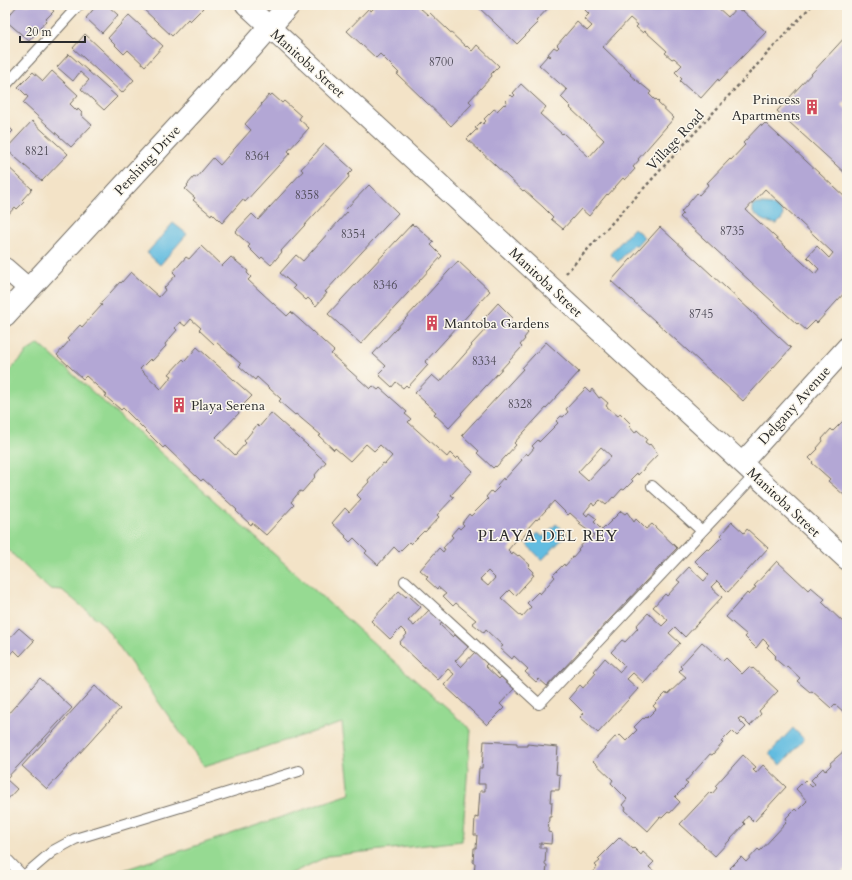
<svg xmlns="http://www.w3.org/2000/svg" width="852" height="880" viewBox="0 0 852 880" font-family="Cardo,serif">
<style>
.green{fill:#96da92;stroke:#60825e}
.water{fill:#62bce0;stroke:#467486}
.building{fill:#b3a7d5;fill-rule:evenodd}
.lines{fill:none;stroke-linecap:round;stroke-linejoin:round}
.service-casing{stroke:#716b62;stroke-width:12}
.minor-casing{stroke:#716b62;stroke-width:22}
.secondary-casing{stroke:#716b62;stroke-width:24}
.path{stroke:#716b62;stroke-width:2.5;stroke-dasharray:3 3;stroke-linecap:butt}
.service{stroke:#fff;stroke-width:10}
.minor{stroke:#fff;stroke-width:20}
.secondary{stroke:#fff;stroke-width:22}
.labels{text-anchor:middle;stroke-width:3;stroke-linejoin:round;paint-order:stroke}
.number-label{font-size:12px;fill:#4d4a56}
.street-label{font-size:14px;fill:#2b2b2b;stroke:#fbf7ec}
.poi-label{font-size:14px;fill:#2b2b2b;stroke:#fbf7ec;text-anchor:start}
.quarter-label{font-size:16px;letter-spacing:1px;fill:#2b2b2b;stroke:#fbf7ec}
</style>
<rect width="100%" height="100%" fill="#fbf7ec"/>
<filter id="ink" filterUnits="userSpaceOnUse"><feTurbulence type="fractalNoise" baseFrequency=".025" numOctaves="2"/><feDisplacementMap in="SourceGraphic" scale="8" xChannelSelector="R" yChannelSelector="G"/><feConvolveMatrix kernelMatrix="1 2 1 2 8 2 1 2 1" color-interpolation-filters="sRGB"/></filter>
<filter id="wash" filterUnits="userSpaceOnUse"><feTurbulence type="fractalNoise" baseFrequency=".012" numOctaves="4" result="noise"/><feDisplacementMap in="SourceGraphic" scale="16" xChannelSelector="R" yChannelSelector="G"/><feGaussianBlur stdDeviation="0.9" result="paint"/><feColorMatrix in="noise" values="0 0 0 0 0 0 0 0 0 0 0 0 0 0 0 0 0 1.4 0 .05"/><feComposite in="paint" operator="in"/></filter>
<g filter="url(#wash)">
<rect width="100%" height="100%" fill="#f3e3c7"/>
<path class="green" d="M39 344 471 730 462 841 328 856 288 875H109L350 794 342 723 204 766 103 624 62 590 49 589 5 547V376L29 350Z"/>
<path class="water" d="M757 204C767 204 777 204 783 213L782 219 777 224C767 223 761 219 753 213V205Z
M173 223 187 234 160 265 147 253Z
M634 228 644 237 636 246 634 244 618 262 610 254Z
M556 524 567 534 542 560 527 545 538 533 543 537Z
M793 728 804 739 781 765 769 754Z"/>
<g id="blocks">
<path class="building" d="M18 5H47L54 11 45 20 46 21 29 41 5 20Z
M97 5H107L118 15 102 33 86 18Z
M141 5H199L203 8 190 21 188 19 172 36 140 6Z
M372 5H421L419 7 428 15 430 13 466 47 467 46 472 51 477 45 499 66 491 74 492 76 469 101 472 104 451 126 397 74 399 73 380 54 376 58 347 31 369 8 371 11 374 8Z
M476 5H551L536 21 538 23 517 44Z
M589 5H715L728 17 736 8 741 11 742 10 766 32 719 81 718 79 701 98 692 90 691 91 680 81 682 79 675 72 682 65 674 58 672 59 665 53 667 51 645 31 643 33 636 27 638 25 630 18 603 47 631 74 630 75 651 92 649 94 655 100 656 99 659 102 658 103 674 118 638 159 639 160 633 167 635 169 625 180 623 178 608 195 607 194 589 216 581 209 563 229 551 219 553 217 543 207 524 190 523 191 467 139 476 130H478L475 128 481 122 483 124 486 121 484 119 494 109 497 111 504 104 505 105 507 102 505 101 511 95 513 97 515 95 513 93 521 84 546 107 540 114 562 134 563 133 589 157 604 140 570 108 571 107 561 97 567 90 539 65 548 55 550 57 551 56 548 54 554 47 557 49 559 47 557 45 577 22 587 31 592 26 584 19 589 14 585 10Z
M129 15 163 46 145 66 128 50 124 54 108 38Z
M85 34 134 80 122 93 73 48Z
M847 35V100L842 105 847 110V175L777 111Z
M69 54 117 97 104 110 81 89 89 80 80 72 73 81 57 67Z
M52 71 78 95 70 104 77 111 78 109 82 113 81 115 92 125 71 147 23 103 28 97 18 87 33 72 43 81Z
M272 94 282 103 284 101 301 116 299 119 309 128 288 151 290 153 245 202 243 199 222 223 212 213 211 215 193 200 195 198 185 189 188 186 187 185 194 177 196 178 213 158 220 165 251 130 245 124 262 105 261 104 269 95 270 96Z
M32 121 68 154 42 181 6 149Z
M5 123 13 131 5 139Z
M765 123 847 199V290L817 323 815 321 806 330 798 323 797 324 680 217 683 214 681 212 697 193 699 195 709 184 707 183 730 159 731 160 745 145 743 143 761 124 762 126ZM765 189 833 253 829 258 817 246 807 257 819 269 815 274 746 210Z
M324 144 353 170 348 175 349 177 281 251 282 252 271 265 262 257 260 259 248 247 250 245 235 232 252 214 258 220 303 171 301 169Z
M5 164 32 189 22 200 24 202 17 209 15 207 5 218Z
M369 185 398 213 325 292 327 293 316 306 308 298 306 300 293 288 295 286 280 273 296 255 303 261 347 212 345 210Z
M412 224 414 226 415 225 434 242 431 245 442 256 361 344 328 314Z
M660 227 791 348 743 401 611 281Z
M201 246 222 266 231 257 248 271 247 273 251 277 248 280 287 316 291 312 334 351 331 354 370 389 373 386 378 390 380 388 407 412 405 414 411 419 408 422 447 457 450 453 456 459 458 457 473 471 451 495 454 497 437 515 439 517 425 532 424 531 411 544 409 542 399 552 394 547 378 565 365 553 367 551 354 538 350 542 345 537 346 536 332 523 345 508 349 512 361 499 357 495 369 482 368 480 383 463 385 464 392 456 380 445 374 451 366 444 350 461 335 448 334 450 319 436 321 435 296 414 295 415 279 401 281 399 257 377 255 380 239 366 241 364 216 342 214 344 199 330 201 328 191 319 185 326 180 322 175 328 177 330 165 344 166 346 152 361 150 359 140 369 161 389 172 376 169 374 183 359 185 361 197 347 252 396 239 409 241 411 216 437 235 455 246 443 244 441 257 425 259 427 271 413 326 462 314 476 315 477 302 492 300 491 291 502 294 505 266 535 252 523 251 525 236 511 237 510 203 479 201 481 165 446 163 448 123 408 121 410 105 396 107 395 86 376 83 379 57 355 69 341 67 339 80 325 82 327 102 305 100 304 120 282 121 283 131 272 159 297 166 289 164 288 176 275 173 272 186 257 189 259Z
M458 261 490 291 425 362 428 365 408 387 406 385 403 388 396 382 392 387 378 374 386 366 373 354Z
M498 303 528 333 524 338 525 339 520 345 522 347 461 413 462 414 449 428 434 414 436 412 415 393 432 375 440 382 472 346 471 345 485 330 479 324Z
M546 342 579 372 514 443 516 445 496 467 495 466 493 468 477 453 479 451 462 435 523 369 522 368Z
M586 388 590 392 592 389 599 398 601 397 608 403 606 406 618 416 620 413 631 424 629 426 635 433 637 430 647 439 645 442 649 445 650 444 658 454 638 475 637 473 631 479 633 481 624 490 622 489 614 498 613 497 606 505 600 500 594 506 592 503 584 513 587 516 589 513 597 519 594 522 602 530 621 511 625 514 627 512 634 522 636 519 646 529 652 524 677 548 547 686 539 679 536 682 525 672 528 669 514 656 512 659 500 648 503 646 486 630 484 633 472 623 476 620 456 603 453 606 443 596 446 594 438 587 437 589 426 579 428 577 420 570 439 548 443 552 445 549 443 548 453 537 451 535 458 527 460 529 464 525 462 523 469 514 471 516 488 499 486 497 491 491 493 493 499 487 497 485 503 478 504 480 522 460 521 459 526 453 528 455 534 448 532 446 538 440 539 442 558 423 556 421 561 416 563 417 568 412 566 409ZM601 447 611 456 588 481 578 472ZM554 501 568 515 570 513 581 523 579 524 594 535 590 540 588 538 578 549 579 550 565 566 564 564 553 575 555 577 540 594 538 592 527 603 531 607 522 617 501 598 509 590 515 596 534 575 532 574 533 572 528 567 530 565 519 555 518 556 513 552 512 554 508 550 518 538 520 540 530 529 528 528 536 519 537 520ZM488 571 495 578 488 586 480 579Z
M847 411V495H846L845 496 828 481 830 479 812 463 813 462 809 458 818 449 817 448 823 441 822 439 831 429 833 431 847 417 844 415Z
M732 522 744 533 747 529 768 548 728 592 717 581 711 587 722 597 685 637 675 627 669 633 680 643 644 683 633 673 627 679 638 689 598 733 580 717 584 713 569 698 580 685 583 688 596 673 594 671 605 658 620 672 625 666 611 652 622 640 625 642 638 628 636 626 648 613 662 626 668 620 653 607 665 594 667 596 680 582 677 580 689 567 704 581 709 575 695 561 707 549 709 550 722 537 720 535Z
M777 561 808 590 811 587 825 599 822 602 847 626V715L835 704 831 708 812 691 810 692 797 681 800 678 787 666 786 668 774 658 776 656 767 647 769 645 763 639 756 648 745 637 747 635 726 617 747 593 749 595 756 587 754 586Z
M399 591 406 597 408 595 421 607 408 621 414 626 429 610 442 622 440 625 453 637 455 635 468 647 455 661 461 667 475 652 487 664 485 666 499 679 501 677 514 689 500 704 504 708 487 725 444 685 454 674 448 669 438 680 399 643 407 634 401 628 390 639 371 621Z
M19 628 34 641 20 656 14 650 5 660V643Z
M702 642 723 661 726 658 742 674 749 667 752 669 753 668 778 691 759 711 761 714 750 726 741 717 738 719 746 727 737 736 732 731 721 742 723 743 712 755 710 754 685 782 688 784 675 797 680 802 670 813 668 812 662 818 660 817 648 831 625 810 626 808 622 805 627 799 611 783 613 780 593 761 615 737 617 738 620 735 626 741 637 730 634 727 643 718 644 719 646 717 647 718 656 709 653 706 666 693 667 695 686 677 679 671 682 668 680 666Z
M40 678 72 708 6 779 17 789 6 801 5 800V713L7 715Z
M95 686 120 709 47 789 22 766Z
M484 741 517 743V746H527V744L558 747 556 774 560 775 559 790H551L550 802H552L551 817H549L548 832 552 833 551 844 540 843V848H546L545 865H547L546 875H474L475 863H473L474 848H476L477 835H474L475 817 478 818 480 791H485V784H478L479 768H482Z
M844 751 847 754V867L839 875H728L732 870 730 868 741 857 746 862 758 849 760 851 786 823 785 822 787 820 786 818 795 809 797 811 807 801 796 789 805 780 812 787 815 784 811 780 823 768 825 771 831 765 830 763Z
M743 755 756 767 753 770 756 773 763 765 786 787 754 822 748 816 743 822 745 824 715 856 680 824 710 792 712 794 717 788 715 786Z
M620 837 633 849 634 848 641 855 643 852 654 862 649 867 658 875H594L592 873 597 867 595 865 600 861 598 859Z"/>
</g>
</g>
<g filter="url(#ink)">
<use href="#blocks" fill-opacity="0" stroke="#716b62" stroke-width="1"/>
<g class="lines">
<g class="service-casing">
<path id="service" d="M5 86 79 5
M652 486 702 531
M405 581 539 704 755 475
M5 857 22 875
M25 875 53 851 75 839 299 771"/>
</g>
<g class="minor-casing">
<path id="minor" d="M246 5 847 560
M5 268 28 288
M742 463 847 347"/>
</g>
<g class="secondary-casing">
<path id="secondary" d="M5 315 251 48 289 5"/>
</g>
<path class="path" d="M566 273 812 5"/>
<use href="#service" class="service"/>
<use href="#minor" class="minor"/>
<use href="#secondary" class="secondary"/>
</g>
</g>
<defs>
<g id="building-bare" transform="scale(1.2)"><path d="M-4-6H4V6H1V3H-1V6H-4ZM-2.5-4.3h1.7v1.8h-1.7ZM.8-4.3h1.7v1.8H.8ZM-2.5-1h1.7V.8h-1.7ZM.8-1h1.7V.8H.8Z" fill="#d1495b" stroke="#fbf7ec" stroke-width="2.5" paint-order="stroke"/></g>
</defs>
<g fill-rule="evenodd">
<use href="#building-bare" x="812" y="107"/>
<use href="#building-bare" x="432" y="323"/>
<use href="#building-bare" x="179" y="405"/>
</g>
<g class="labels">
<g class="number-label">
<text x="441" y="66">8700</text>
<text x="37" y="155">8821</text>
<text x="257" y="160">8364</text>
<text x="307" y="199">8358</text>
<text x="732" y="235">8735</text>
<text x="353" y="238">8354</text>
<text x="385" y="289">8346</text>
<text x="701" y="318">8745</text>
<text x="484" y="365">8334</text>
<text x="520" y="408">8328</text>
</g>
<g class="street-label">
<text transform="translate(308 63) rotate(42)" y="5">Manitoba Street</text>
<text transform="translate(675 140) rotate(-47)" y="5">Village Road</text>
<text transform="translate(147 160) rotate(-47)" y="5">Pershing Drive</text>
<text transform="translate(546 282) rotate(43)" y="5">Manitoba Street</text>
<text transform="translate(794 405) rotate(-48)" y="5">Delgany Avenue</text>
<text transform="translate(784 502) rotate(43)" y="5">Manitoba Street</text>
</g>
<g class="poi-label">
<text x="800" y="104" text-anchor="end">Princess<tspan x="800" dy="16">Apartments</tspan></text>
<text x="444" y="328">Mantoba Gardens</text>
<text x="191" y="410">Playa Serena</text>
</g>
<g class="quarter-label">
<text x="548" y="541">PLAYA DEL REY</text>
</g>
</g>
<rect width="852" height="880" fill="none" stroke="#fbf7ec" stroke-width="20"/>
<path d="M20 36v6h65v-6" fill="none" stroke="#2b2b2b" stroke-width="2"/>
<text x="26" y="36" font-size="12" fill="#2b2b2b" stroke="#fbf7ec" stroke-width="3" paint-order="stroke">20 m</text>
</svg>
